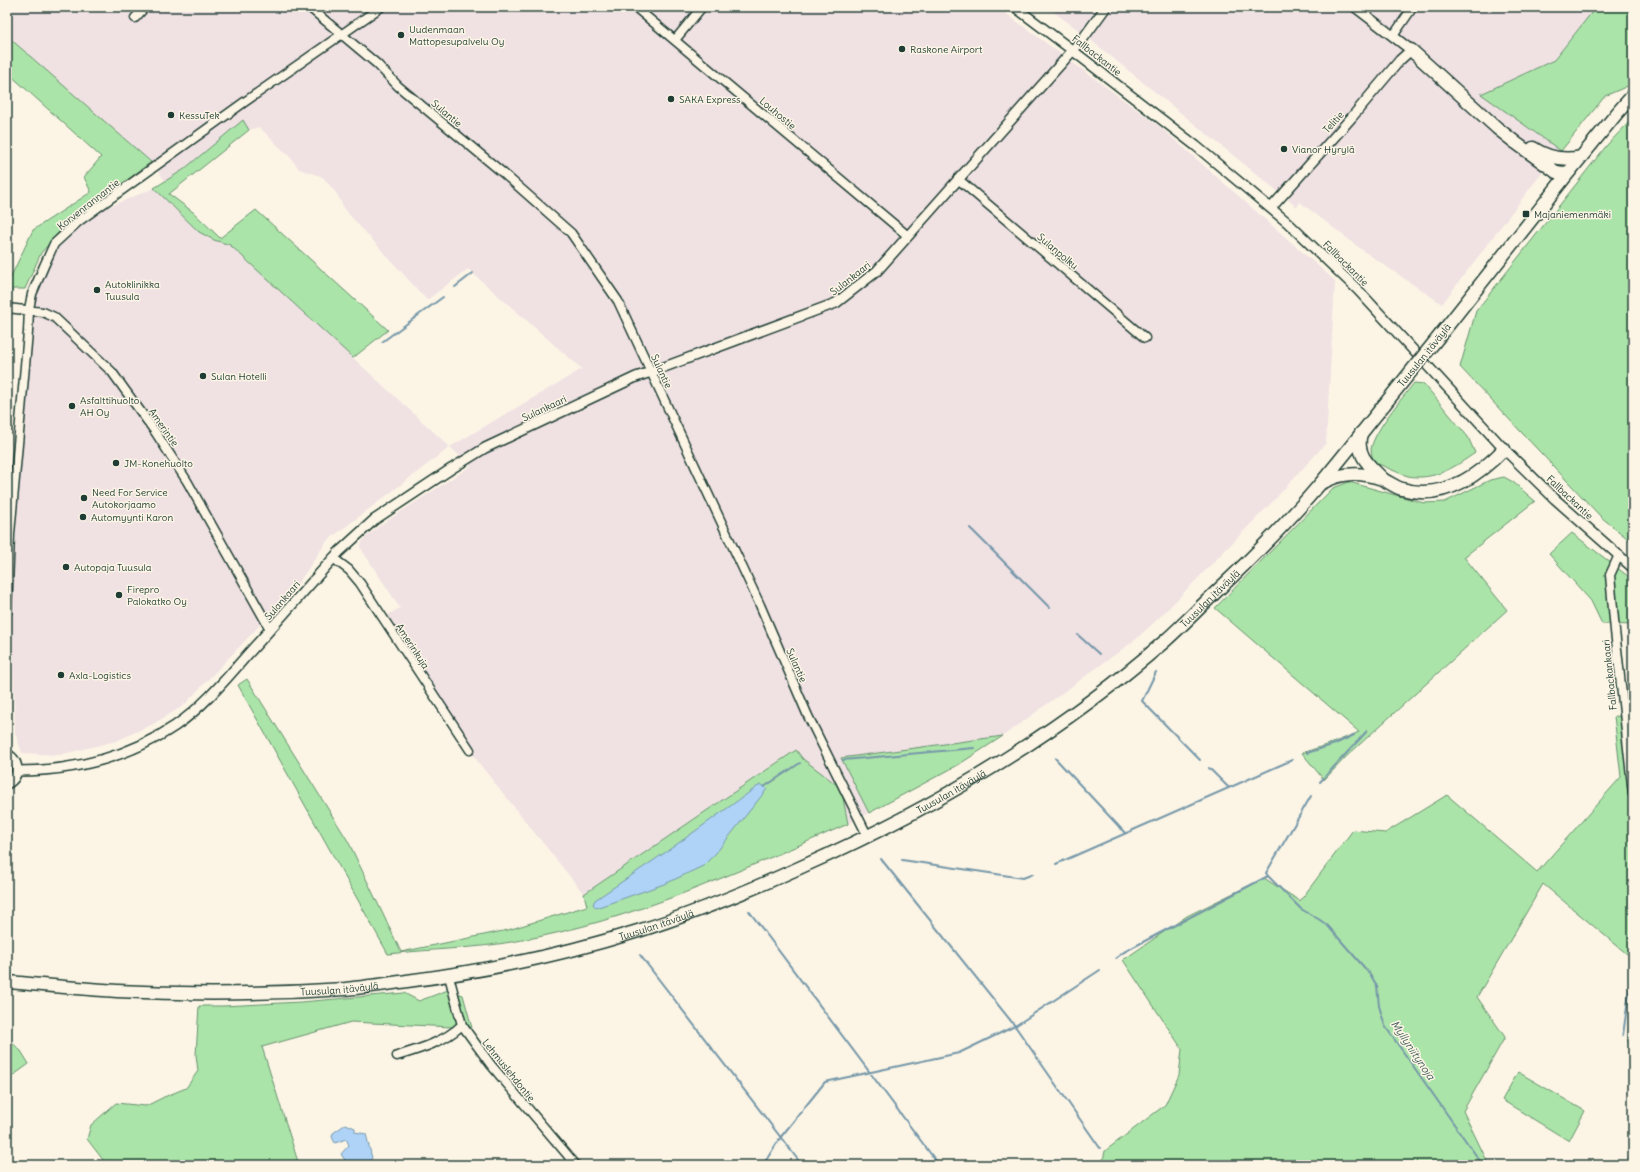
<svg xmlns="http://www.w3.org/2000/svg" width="1640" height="1172" viewBox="0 0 1640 1172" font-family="Delius,sans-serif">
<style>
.built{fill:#f0e1e3}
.green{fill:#abe4a8;stroke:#65906e}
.water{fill:#aed3f7;stroke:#7597a9}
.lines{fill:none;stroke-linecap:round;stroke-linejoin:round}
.stream{stroke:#7597a9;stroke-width:2}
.minor-casing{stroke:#1f3d34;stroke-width:11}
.tertiary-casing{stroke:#1f3d34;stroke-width:12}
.primary-casing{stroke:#1f3d34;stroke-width:15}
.minor{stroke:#fcf5e5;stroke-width:8}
.tertiary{stroke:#fcf5e5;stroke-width:9}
.primary{stroke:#fcf5e5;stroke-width:12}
.primary-bridge-casing{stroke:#1f3d34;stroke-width:15;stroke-linecap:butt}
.primary-bridge{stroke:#fcf5e5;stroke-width:12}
.poi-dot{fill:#1f3d34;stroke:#fcf5e5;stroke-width:1.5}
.labels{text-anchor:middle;stroke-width:3;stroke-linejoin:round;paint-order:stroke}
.poi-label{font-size:10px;fill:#1f3d34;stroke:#fcf5e5;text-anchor:start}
.street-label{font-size:10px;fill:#1f3d34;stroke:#fcf5e5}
.water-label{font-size:11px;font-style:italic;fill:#3c5b5b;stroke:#fcf5e5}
</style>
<rect width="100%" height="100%" fill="#fcf5e5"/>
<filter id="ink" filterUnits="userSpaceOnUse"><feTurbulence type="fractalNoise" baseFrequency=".025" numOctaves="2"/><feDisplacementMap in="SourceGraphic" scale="8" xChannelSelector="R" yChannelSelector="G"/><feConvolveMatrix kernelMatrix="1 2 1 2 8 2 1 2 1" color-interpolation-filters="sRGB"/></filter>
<g filter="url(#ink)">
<path class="built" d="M7 7H997L1159 126 1335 281 1326 443 1276 498 1161 616 1135 640 1003 736 959 765 848 824 843 798 795 750 584 894 478 762 388 615 400 608 360 547 363 540 379 526 471 466 450 447 327 541 299 582 259 626 183 706 153 724 116 741 59 755 22 753 15 733 13 647 7 605 29 309 42 266 78 220 154 188 214 240 230 245 450 447 582 369 468 269 427 300 345 210 337 194 323 177 299 169 291 158 259 127 249 130 243 121 183 170 166 182 151 162 7 36Z
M1047 7H1597L1554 60 1481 94 1561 151 1534 183 1442 304 1365 252 1300 202 1297 207 1077 29Z"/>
<path class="green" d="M1596 7H1633V81L1630 85 1605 96 1561 151 1481 94 1554 60Z
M7 36 151 162 59 232 41 253 25 289H13L10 293H7V285L33 230 91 192 84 177 101 157 7 72Z
M1633 118V543L1601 517 1460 367 1476 311 1607 145Z
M243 120 249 130 169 194 193 212 220 238 256 210 388 330 353 358 230 245 214 240 199 232 154 188 183 170Z
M1414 383 1424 384 1468 437 1475 453C1455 467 1434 481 1408 476 1397 473 1385 466 1373 462 1373 458 1371 453 1371 449 1375 429 1401 400 1414 383Z
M1504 477 1513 482 1535 501 1464 557 1507 610 1347 756 1324 780 1302 753 1335 742 1359 732 1215 608 1333 488 1349 482 1424 503 1445 502 1490 480Z
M1572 533 1633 580V625L1602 624 1591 601 1549 554Z
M247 679 348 841 401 952 508 930 587 906 584 894 796 750 803 759 837 785 843 798 848 824C741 870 633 921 517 941 474 949 431 949 388 954L238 685Z
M1614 716 1633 718V959L1543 884 1477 997 1505 1037 1463 1111 1488 1163 1491 1165H1102L1105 1151 1165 1105 1179 1075 1182 1049 1123 960 1187 916 1264 878 1300 901 1353 830 1385 833 1447 795 1537 872 1621 777Z
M1003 736 958 765 869 813 841 758Z
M448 990 463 995 472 1028 351 1022 262 1047 299 1165H107L87 1139 91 1125 116 1103 146 1106 164 1097 186 1088 198 1071 196 1055 199 1006H223L301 1002 404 993 419 1001Z
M1633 1000V1042H1628Z
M7 1038 21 1051 29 1064 7 1080Z
M1518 1072 1585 1111 1569 1141 1502 1100Z"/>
<path class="water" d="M761 784 767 789 716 853 703 866 667 883 596 908 593 904 595 900 666 852Z
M346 1124 355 1128V1132L366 1134 372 1158 366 1165H348L341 1154 349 1145 346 1139 335 1143 332 1137 333 1133Z"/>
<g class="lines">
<path class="stream" d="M455 287 473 273
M382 342 443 297
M970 528 1050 608
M1078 635 1099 654
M1156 672 1142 701 1200 760
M1307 753 1335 744 1354 735
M1055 758 1125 833
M843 760 974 748
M1209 768 1228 787
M1320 782 1367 731
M764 787 800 763
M881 859 1015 1026 1100 1148
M902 860 1023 878 1033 874
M1056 864 1292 760
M1268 876 1301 909 1320 920 1328 926 1370 974 1377 986 1379 1006 1385 1026 1480 1161 1485 1165
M1268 876 1266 873 1311 796
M749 911 939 1165
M640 955 802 1165
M1116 958 1124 952 1268 876
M1623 1035 1633 964
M763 1165 780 1138 825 1082 959 1053 1015 1026 1100 970"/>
<g class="minor-casing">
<path id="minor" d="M309 7 377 64 398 86 503 173 571 233 618 301 760 605 808 716 868 837
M635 7 908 236
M135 18 145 7
M1393 36 1413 7
M675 40 702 7
M958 179 1145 338
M7 308 43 312 54 317 112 372 156 433 187 481 270 629
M1619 555 1610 575 1615 631 1633 794
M333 558 349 570 360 583 470 750
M7 612 10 534 28 332 29 309 32 294 44 266 54 244 79 221 243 103 381 7
M449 976 462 1025 491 1065 576 1165
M397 1056C420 1049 444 1042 462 1025"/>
</g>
<g class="tertiary-casing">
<path id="tertiary" d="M1015 7 1072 50 1196 146 1287 222 1358 290 1504 449 1555 499 1633 568
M1271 208 1352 117 1400 60 1411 50 1355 7
M7 754C20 761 20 777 7 784
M17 771C74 771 127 758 175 726 203 707 226 679 248 654 279 620 308 586 339 552L374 520 451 469 485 448 636 377 651 372 836 303 877 271 1082 40 1106 7"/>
</g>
<g class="primary-casing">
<g id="primary">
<path d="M1411 50 1497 128 1516 143 1556 172 1564 173 1569 172"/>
<path d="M1533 148C1548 158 1563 161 1581 157"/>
<path d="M1441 334 1569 172 1618 112 1633 95"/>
<path d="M1361 433C1355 455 1369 465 1383 479"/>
<path d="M1324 482C1343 472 1361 472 1382 479 1389 482 1395 487 1402 489 1442 501 1478 476 1504 449"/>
<path id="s1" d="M7 982C44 985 80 989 117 991 193 995 269 994 345 989 366 987 386 984 407 981 485 971 562 955 638 931 693 914 746 892 799 868 931 810 1056 736 1165 641 1183 625 1199 608 1216 592 1252 558 1288 522 1320 484 1342 458 1363 431 1384 405"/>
</g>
</g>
<use href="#minor" class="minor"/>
<use href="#tertiary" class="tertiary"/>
<use href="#primary" class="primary"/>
<g class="primary-bridge-casing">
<path id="primary-bridge" d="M1384 405 1441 334"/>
</g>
<use href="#primary-bridge" class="primary-bridge"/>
</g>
</g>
<g class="poi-dot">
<circle cx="401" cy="35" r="4"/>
<circle cx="902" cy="49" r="4"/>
<circle cx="671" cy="99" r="4"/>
<circle cx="171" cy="115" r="4"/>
<circle cx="1284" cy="149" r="4"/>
<rect x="1522" y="210" width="8" height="8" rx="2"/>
<circle cx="97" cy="290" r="4"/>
<circle cx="203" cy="376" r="4"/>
<circle cx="72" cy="406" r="4"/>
<circle cx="116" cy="463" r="4"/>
<circle cx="84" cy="498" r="4"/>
<circle cx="83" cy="517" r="4"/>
<circle cx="66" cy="567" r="4"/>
<circle cx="119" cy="595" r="4"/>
<circle cx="61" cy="675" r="4"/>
</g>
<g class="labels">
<g class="poi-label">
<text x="409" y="33">Uudenmaan<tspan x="409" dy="12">Mattopesupalvelu Oy</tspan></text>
<text x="910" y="53">Raskone Airport</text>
<text x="679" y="103">SAKA Express</text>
<text x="179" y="119">KessuTek</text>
<text x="1292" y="153">Vianor Hyrylä</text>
<text x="1534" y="218">Majaniemenmäki</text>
<text x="105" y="288">Autoklinikka<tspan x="105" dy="12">Tuusula</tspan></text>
<text x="211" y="380">Sulan Hotelli</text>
<text x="80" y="404">Asfalttihuolto<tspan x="80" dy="12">AH Oy</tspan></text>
<text x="124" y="467">JM-Konehuolto</text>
<text x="92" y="496">Need For Service<tspan x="92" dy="12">Autokorjaamo</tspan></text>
<text x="91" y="521">Automyynti Karon</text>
<text x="74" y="571">Autopaja Tuusula</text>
<text x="127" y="593">Firepro<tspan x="127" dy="12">Palokatko Oy</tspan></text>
<text x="69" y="679">Axla-Logistics</text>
</g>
<g class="street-label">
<text transform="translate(1097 55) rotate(38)" y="4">Fallbackantie</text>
<text transform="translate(447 113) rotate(40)" y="4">Sulantie</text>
<text transform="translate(778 113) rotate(40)" y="4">Louhostie</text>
<text transform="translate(1333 122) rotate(-48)" y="4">Telitie</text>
<text transform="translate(88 204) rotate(-38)" y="4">Korvenrannantie</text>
<text transform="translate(1058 251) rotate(40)" y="4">Sulanpolku</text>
<text transform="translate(1346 263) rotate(45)" y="4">Fallbackantie</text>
<text transform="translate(850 278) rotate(-38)" y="4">Sulankaari</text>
<text transform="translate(1424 355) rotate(-51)" y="4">Tuusulan itäväylä</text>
<text transform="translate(662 371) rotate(65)" y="4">Sulantie</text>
<text transform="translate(544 408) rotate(-25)" y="4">Sulankaari</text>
<text transform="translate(164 427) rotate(55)" y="4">Amerintie</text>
<text transform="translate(1570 497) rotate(43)" y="4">Fallbackantie</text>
<text dy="4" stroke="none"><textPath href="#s1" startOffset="1305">Tuusulan itäväylä</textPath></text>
<text transform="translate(282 600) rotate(-49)" y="4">Sulankaari</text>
<text transform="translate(413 646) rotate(57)" y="4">Amerinkuja</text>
<text transform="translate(797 665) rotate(66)" y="4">Sulantie</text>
<text transform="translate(1609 675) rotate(-96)" y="4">Fallbackankaari</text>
<text dy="4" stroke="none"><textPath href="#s1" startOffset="981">Tuusulan itäväylä</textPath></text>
<text dy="4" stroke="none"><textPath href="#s1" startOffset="657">Tuusulan itäväylä</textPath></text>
<text dy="4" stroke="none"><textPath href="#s1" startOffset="333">Tuusulan itäväylä</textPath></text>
<text transform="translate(509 1070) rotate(51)" y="4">Lehmuslehdontie</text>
</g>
<g class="water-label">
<text transform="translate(1413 1050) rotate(56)" y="4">Myllyniitynoja</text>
</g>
</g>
<rect width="1640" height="1172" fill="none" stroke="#fcf5e5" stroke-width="24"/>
<rect x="12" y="12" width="1616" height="1148" fill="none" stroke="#1f3d34" stroke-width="1.5" filter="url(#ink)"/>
</svg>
